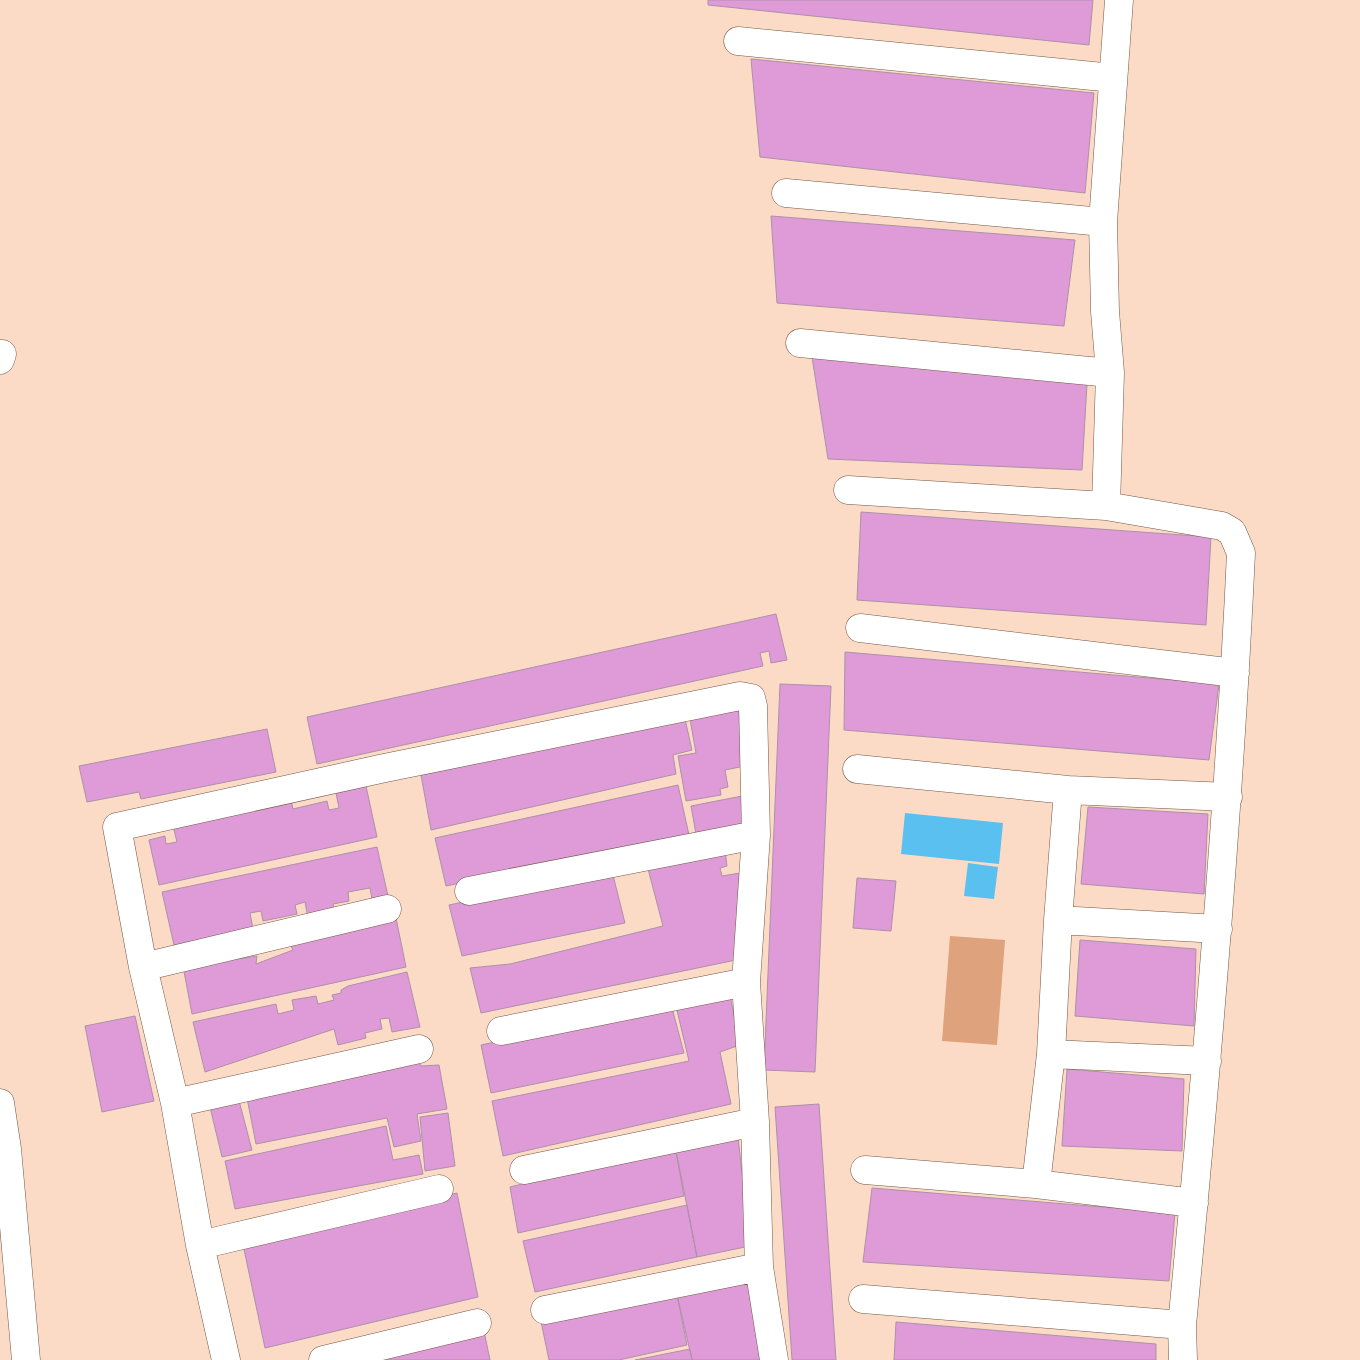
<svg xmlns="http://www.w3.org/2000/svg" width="1360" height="1360" viewBox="0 0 1360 1360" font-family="'Space Grotesk',sans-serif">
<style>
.green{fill:#dea27c}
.water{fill:#59c0ef}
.building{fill:#df9ad8;stroke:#ac91a9}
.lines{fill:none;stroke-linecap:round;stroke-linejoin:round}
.minor-casing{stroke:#735745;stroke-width:29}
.minor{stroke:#fff;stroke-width:28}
</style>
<rect width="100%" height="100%" fill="#fcdbc6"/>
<path class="green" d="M950 936 1005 940 997 1045 942 1041Z"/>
<path class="water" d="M905 813 1003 823 999 864 901 854Z
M968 863 998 867 994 899 964 896Z"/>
<path class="building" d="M708 0H1093L1089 45 708 5Z
M751 59 1094 93 1085 193 760 157Z
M771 216 1075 240 1064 326 777 303Z
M812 357 1087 384 1082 470 828 459Z
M861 512 1211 537 1206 625 857 600Z
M776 614 787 660 771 663 769 651 760 653 763 666 317 764 307 717Z
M845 652 1219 684 1209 760 844 730Z
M780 684 831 686 815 1072 764 1070Z
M740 710 750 765 725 770 728 787 720 789 721 795 686 801 678 756 696 753 690 719Z
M685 719 692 750 673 755 676 774 431 830 421 775Z
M267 729 276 772 141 799 139 792 87 802 79 766Z
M678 785 689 835 446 886 435 838Z
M366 786 377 837 159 885 149 840 165 836 166 844 177 842 173 826 291 800 293 809 327 801 329 810 339 808 336 793Z
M742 796 747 824 696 834 691 806Z
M1088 807 1208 814 1204 894 1081 884Z
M377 847 388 896 372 899 370 888 348 892 349 901 333 904 335 912 308 918 305 902 295 905 297 914 263 921 261 911 250 913 253 929 174 945 162 892Z
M725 850 727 866 720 868 722 876 740 873 736 960 481 1013 470 968 510 964 663 926 647 865Z
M612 871 625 923 462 956 449 905Z
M857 878 896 881 891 931 853 928Z
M396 918 406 967 192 1014 182 961 237 949 238 959 257 956 256 964 293 950 289 942Z
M1080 940 1196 949 1194 1026 1075 1016Z
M407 972 420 1027 392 1032 389 1018 380 1019 382 1029 365 1033 366 1038 338 1045 334 1029 205 1072 193 1022 276 1004 278 1014 294 1010 292 1000 316 996 318 1004 334 1000 332 995 341 993V990L348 986Z
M730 995 740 1045 720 1052 731 1104 503 1156 492 1101 689 1061 675 1002Z
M671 1004 684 1053 491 1093 481 1045Z
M135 1016 154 1101 102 1112 85 1026Z
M416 1057 421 1066 439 1065 447 1109 417 1114 421 1141 394 1147 387 1118 256 1144 246 1093Z
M1067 1069 1184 1079 1182 1151 1062 1146Z
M237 1093 252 1150 222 1157 208 1099Z
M819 1104 836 1360H792L775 1107Z
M448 1113 455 1166 425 1171 420 1117Z
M386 1126 393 1160 419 1155 423 1174 235 1209 225 1161Z
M738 1137 750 1246 697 1257 675 1146Z
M675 1146 684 1196 518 1233 510 1187Z
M872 1188 1175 1213 1169 1281 863 1262Z
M457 1193 478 1297 265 1348 242 1240Z
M687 1205 697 1257 535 1292 523 1241Z
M753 1278 762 1360H692L676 1290Z
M676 1290 687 1345 619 1360H549L540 1317Z
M896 1322 1156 1344V1360H894Z
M484 1331 490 1360H356Z
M690 1349 692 1360H635Z"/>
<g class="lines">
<g class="minor-casing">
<path id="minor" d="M738 41 1113 78
M786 193 1103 222
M800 343 1110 373
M0 354H2L0 360
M848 490 1106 506 1222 526 1232 532 1241 553C1229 811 1207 1068 1182 1325L1183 1360
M1106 506 1110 373 1105 311 1103 222 1119 0
M860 628 1235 673
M857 769 1068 790 1228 797
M469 891 756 835
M1058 920 1218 929
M143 967 387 909
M501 1031 746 982
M1051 1054 1207 1061
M0 1103 7 1149 26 1360
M175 1103 419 1049
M524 1170 755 1122
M865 1170 1036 1184 1194 1203
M1036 1184 1051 1054 1058 920 1068 790
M200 1245 439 1189
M863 1299 1182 1325
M545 1310 759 1267
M226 1360 200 1245 175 1103 143 967 117 827 380 769 740 696 751 698 753 706 756 835 746 982 755 1122 759 1267 774 1360
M323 1360 477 1323"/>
</g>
<use href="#minor" class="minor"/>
</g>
</svg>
